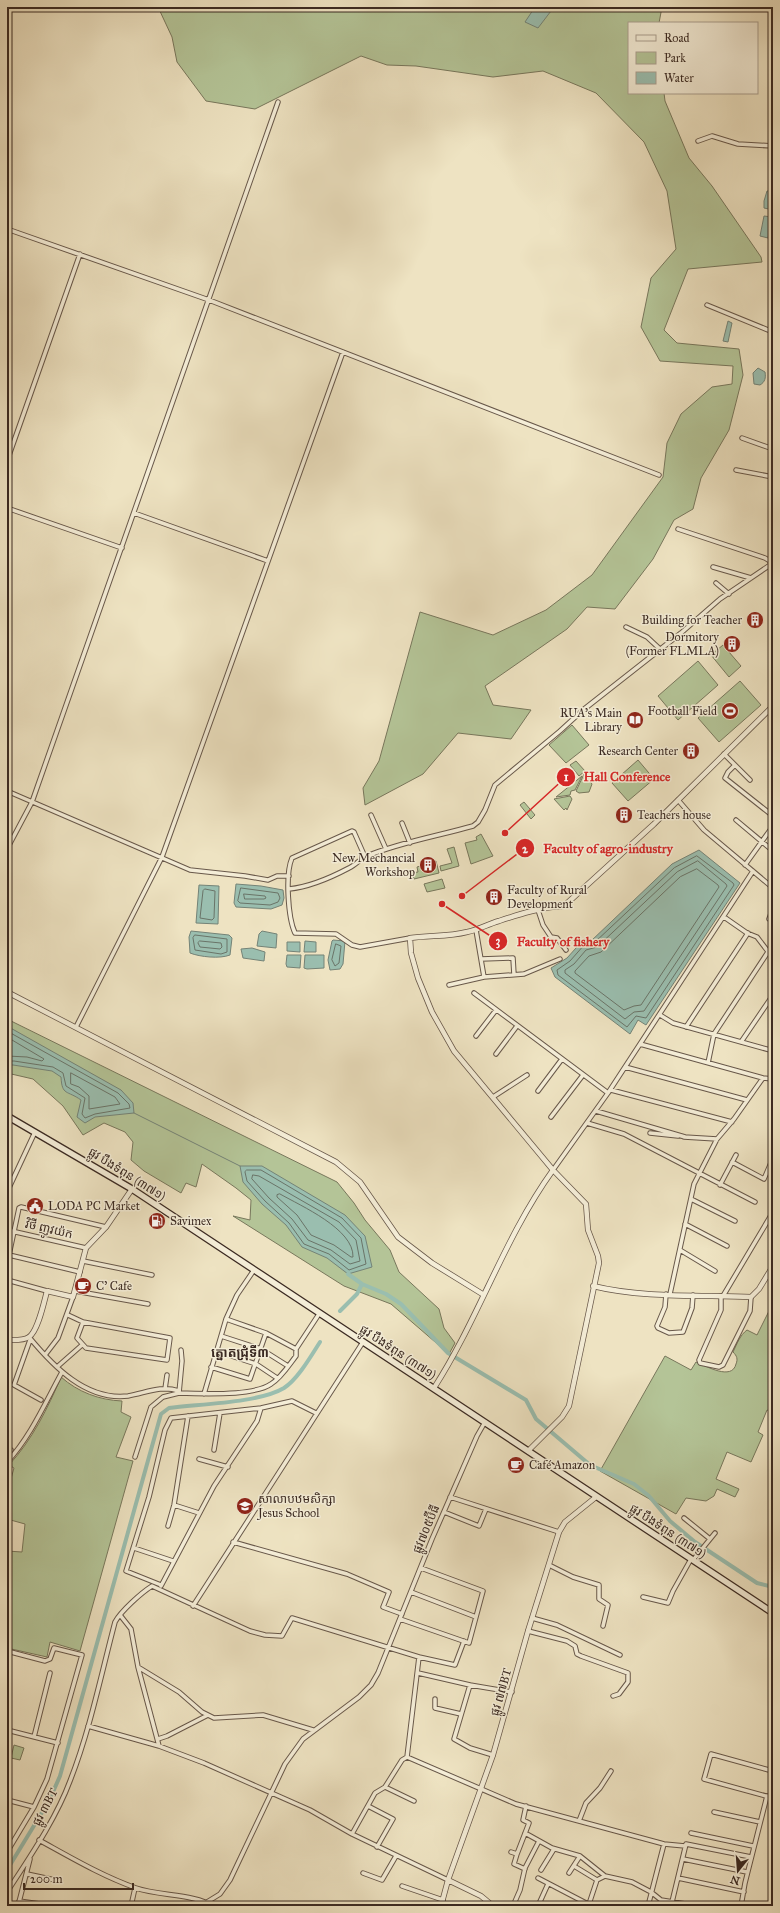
<svg xmlns="http://www.w3.org/2000/svg" width="780" height="1913" viewBox="0 0 780 1913" font-family="'IM FELL Great Primer','Noto Sans Khmer',serif">
<style>
.green{fill:#b4c497;stroke:#78775c}
.water{fill:#9abeaf;stroke:#748377}
.lines{fill:none;stroke-linecap:round;stroke-linejoin:round}
.shore{stroke:#6a7468;stroke-width:1}
.stream{stroke:#748377;stroke-width:1}
.canal{stroke:#9abeaf;stroke-width:4}
.minor-casing{stroke:#68584a;stroke-width:5.5}
.tertiary-casing{stroke:#68584a;stroke-width:6}
.secondary-casing{stroke:#3b2a22;stroke-width:8}
.minor{stroke:#f4edd7;stroke-width:3.5}
.tertiary{stroke:#f4edd7;stroke-width:4.5}
.secondary{stroke:#f4edd7;stroke-width:5.5}
.labels{text-anchor:middle;stroke-width:3;stroke-linejoin:round;paint-order:stroke}
.poi-label{font-size:12px;fill:#3b2a22;stroke:#f4edd7;text-anchor:start}
.street-label{font-size:12px;fill:#3b2a22;stroke:#f4edd7}
.neighbourhood-label{font-size:13px;font-weight:bold;fill:#3b2a22;stroke:#f4edd7}
.leader{fill:none;stroke:#d62828;stroke-width:1.5}
.callout-dot{fill:#d62828;stroke:#f4edd7;stroke-width:1.5}
.mark-label{font-size:12px;text-anchor:middle;font-weight:bold;fill:#fff}
.callout-label{font-size:13px;text-anchor:middle;font-weight:bold;fill:#d62828;stroke:#f4edd7;stroke-width:3;stroke-linejoin:round;paint-order:stroke}
</style>
<rect width="100%" height="100%" fill="#eee3c2"/>
<filter id="stains"><feTurbulence type="fractalNoise" baseFrequency=".005" numOctaves="4"/><feColorMatrix values="0 0 0 0 .2 0 0 0 0 .09 0 0 0 0 .02 0 0 0 .5 -.17"/></filter>
<radialGradient id="worn" r=".72"><stop offset=".6" stop-color="#630" stop-opacity="0"/><stop offset="1" stop-color="#630" stop-opacity=".3"/></radialGradient>
<path class="green" d="M158 7H662L659 23H629V93H664L665 101 689 158 712 186 761 257 762 262 688 269 664 330 677 343 739 349 743 375 729 430 701 478 693 509 674 520 653 559 615 609 587 607 567 629 485 686 493 705 531 710 511 739 458 733 423 774 365 805 363 788 379 761 420 612 493 635 546 610 592 575 663 477 667 443 681 414 712 387 732 384 733 366 660 361 641 327 651 278 676 249 667 191 644 142 596 93 543 71 493 77 416 66 387 65 361 56 255 109 206 101 177 62 172 37Z
M723 645 741 666 729 677 711 655Z
M698 661 718 685 678 720 658 696Z
M740 681 761 705 719 742 698 718Z
M572 725 589 745 566 763 549 745Z
M638 760 654 779 628 801 612 783Z
M576 761 585 771 579 776 570 765Z
M584 774 592 784 589 792 579 793 576 791Z
M582 776 575 790 571 791 570 795 556 797Z
M570 796 572 799 567 810 566 808 564 810 554 799Z
M524 802 535 815 531 819 520 805Z
M481 834 493 856 471 864 465 843 477 840 476 837Z
M454 847 459 866 441 871 440 866 452 863 447 849Z
M436 861 439 873 414 879 412 873 418 872 417 867Z
M442 879 445 888 427 892 424 884Z
M7 1019 337 1182 354 1203 365 1220 390 1250 399 1272 439 1309 444 1328 455 1343 449 1354 391 1304 344 1286 233 1216 250 1220 251 1200 236 1188 202 1164 196 1187 186 1183 181 1193 144 1171 131 1160 133 1142 125 1132 104 1123 83 1135 63 1106 33 1079 7 1073Z
M773 1303V1412L767 1410 758 1432 763 1435 751 1462 727 1452 716 1479 739 1489 735 1497 717 1489 714 1496 706 1501 686 1498 676 1514 600 1471 665 1356 691 1370 696 1362C706 1366 732 1381 736 1364 738 1359 737 1356 733 1352 737 1344 740 1335 747 1330L757 1335Z
M61 1377C78 1392 99 1400 122 1401L121 1412 131 1417 116 1457 133 1461 80 1651 50 1642 47 1657 7 1648V1551L22 1552 25 1524 7 1519V1493L14 1468 9 1465C32 1440 48 1408 61 1377Z
M14 1745 24 1748 20 1760 11 1758Z"/>
<path class="water" d="M535 7H545L551 11 538 28 525 22Z
M767 191H773V210L764 208V201Z
M764 216 772 217 768 238 760 236Z
M728 321 732 323 728 342 723 341Z
M758 368 765 372C766 378 765 382 760 385L754 384 753 373Z
M699 850 740 883 646 1025 638 1020 630 1034 555 977 551 968 567 958 585 938 591 941 672 864Z
M236 884 261 886 283 890 284 898 282 905 271 909 236 907 234 903Z
M199 885 219 886 218 924 196 923Z
M191 931 229 935 232 938 230 955C220 959 200 957 190 953L189 937Z
M262 931 277 934 276 948 257 946 259 934Z
M333 940 345 941 343 964 340 969 330 970 328 960 332 941Z
M305 941 316 942V952H304Z
M287 942H300V952L287 951Z
M252 948 265 952 264 961 243 958 241 949Z
M287 955H301L300 968 287 967 286 964Z
M305 955H324V968L307 969 304 968Z
M7 1026 121 1090 133 1103 134 1113 95 1117 85 1123 77 1117 81 1100C67 1090 62 1096 61 1077L52 1071 13 1065H7Z
M240 1166H262L345 1215 365 1236 372 1267 348 1274 327 1258 302 1247 286 1225 262 1204 243 1182Z"/>
<g class="lines">
<path class="shore" d="M697 856 733 883 734 885 646 1018 636 1016 627 1027 558 975 557 970 570 961 585 944 594 943 674 868Z
M698 861 726 884 727 886 644 1011 634 1012 625 1019 565 973V970L574 964 586 950 597 947 677 872Z
M697 869 718 885 719 887 641 1005 634 1006 624 1010 575 973V971L589 956 601 952 680 877Z
M241 888 278 893 280 898 278 902 270 905 240 903 238 901Z
M205 889 215 891 214 918 212 920 200 918 203 891Z
M244 894 265 896 266 898 264 899H245Z
M195 935 227 939V952L221 954 195 950 193 938Z
M200 941 221 943 222 947 220 949 200 947 198 943Z
M336 944 341 946 339 963 335 966 332 960Z
M7 1031 118 1093 129 1104 130 1108 95 1114 85 1118 82 1114 85 1098 66 1086 63 1073 53 1067 14 1061H7
M7 1037 44 1059 42 1061 27 1057 7 1056
M71 1073 115 1097 120 1104 89 1109V1096L79 1087 71 1084Z
M247 1170H261L342 1218 361 1238 366 1264 349 1270 329 1254 304 1244 289 1223 265 1201 247 1181 245 1172Z
M253 1175 259 1176 339 1222 356 1240 360 1261 350 1264 331 1250 308 1240 292 1219 269 1198 252 1179Z
M280 1194C301 1206 354 1229 353 1257H351L334 1245 311 1235 297 1215 277 1197V1195Z"/>
<path class="stream" d="M134 1113 240 1166"/>
<path class="canal" d="M348 1274 362 1284 386 1294 401 1304 448 1353 526 1400 536 1419 590 1465 634 1484 649 1496 670 1521 695 1542 757 1583 773 1587
M340 1311 357 1294 362 1284
M7 1870 49 1801 60 1776 161 1414 169 1408C199 1404 259 1403 284 1388 298 1379 311 1356 320 1342"/>
<g class="minor-casing">
<path id="minor" d="M698 141 712 136 738 144 773 146
M7 229 209 300 659 475
M707 305 773 332
M742 438 773 449
M7 461 80 254
M736 470 773 477
M7 508 122 548
M134 513 268 561
M678 529 765 558 773 563
M713 567 751 578
M716 583 729 594
M626 627 647 637 661 650
M724 754 750 780
M735 765 728 772 725 778 773 816
M7 791 190 870 245 876 268 880 277 876H289
M678 800 704 830 773 888
M371 815 386 849
M736 820 773 851
M402 823 410 843
M7 849 32 802 278 102
M365 857 354 832 352 831 292 858C285 874 288 918 295 933L336 934 352 945 360 947 410 938
M745 865 773 826
M289 889C309 887 332 877 349 868 356 865 361 858 367 856 401 842 438 836 473 826L478 822 485 810 495 785 560 731 583 710 681 633 720 599 773 563
M773 908 769 919 773 921
M538 910 543 925 551 937 557 938 566 950
M724 917 747 933 757 937 773 958V980
M476 930 484 977
M481 959 513 958 514 975
M449 985 484 977 524 974 560 959
M474 993 608 1093
M660 1015 673 1023 770 1050 773 1045
M76 1027 162 857 343 352
M686 1027 748 933
M476 1036 496 1010
M741 1042 773 995
M640 1044 763 1078 773 1079
M496 1054 517 1026
M708 1063 714 1034 768 952
M625 1067 747 1100
M611 1090 732 1122
M538 1091 562 1059
M493 1097 527 1075
M596 1111 685 1137
M551 1117 583 1075
M587 1123 624 1134 755 1202
M650 1133 678 1136
M684 1137 717 1139
M732 1162 764 1179 773 1158
M553 1170 608 1093 753 871
M720 1185 736 1155
M7 1192 35 1132
M691 1199 735 1221
M685 1224 727 1246
M7 1230 86 1248
M680 1250 715 1271
M83 1261 152 1275
M80 1272 9 1255 19 1208 21 1207 106 1227
M7 1280 47 1291
M75 1291 148 1304
M666 1294 665 1307 657 1326 658 1328 669 1333 683 1332 692 1308 693 1295
M670 1294 694 1184 717 1139 734 1119 763 1078
M721 1296V1310L699 1360 700 1363 719 1367 723 1365 750 1311 751 1297
M723 1296 773 1212
M68 1315 83 1322 170 1338 167 1360 86 1348 77 1338 83 1322
M226 1319 266 1333 296 1349
M221 1336 261 1349 288 1366
M29 1337C53 1366 86 1401 128 1396 146 1393 160 1385 179 1391
M30 1340 14 1385 41 1400
M216 1351 256 1364 277 1378
M45 1355 58 1338 73 1297
M57 1367 82 1345
M211 1367 250 1379 266 1333
M165 1389 167 1375
M179 1393C200 1394 254 1396 271 1384 281 1378 289 1365 296 1356V1349L319 1314
M204 1394 226 1319 237 1295 254 1270
M7 1449 11 1450
M214 1450 220 1413
M135 1457 151 1407 163 1397 179 1393 182 1361 181 1350
M199 1459 228 1467
M7 1462C31 1436 45 1403 62 1372
M450 1497 559 1532
M174 1505 199 1513
M444 1512 479 1526 486 1509
M684 1518 710 1539
M168 1526 174 1505 188 1416
M7 1538H8
M233 1542 347 1574 389 1592 383 1607 402 1614
M134 1548 173 1561
M693 1560 715 1533
M549 1565 573 1577 599 1585V1599L608 1605 603 1626
M161 1585 126 1571 149 1497 165 1430 171 1418 261 1408 292 1401 316 1413
M161 1586 214 1486 257 1421 261 1408
M411 1592 476 1617
M643 1597 668 1603 673 1591 691 1559
M193 1606 363 1342
M120 1615 131 1629 138 1667 179 1692 202 1712 214 1718 263 1715 313 1730
M532 1618 557 1625 620 1655
M400 1619 469 1643 483 1591 421 1568
M528 1631 567 1641 575 1646 577 1654 581 1656 628 1673V1682L619 1694 613 1696
M7 1651 45 1661 50 1659 54 1648 82 1655 47 1779 34 1807 7 1852
M419 1657 455 1665 464 1641
M138 1667 159 1746
M418 1673 470 1685 512 1692
M470 1685 454 1739 470 1748 493 1755
M7 1688 9 1674
M435 1699V1708L461 1714
M88 1726 159 1746 204 1763 310 1810 352 1834 448 1880
M7 1730 58 1743
M34 1737 50 1673
M158 1739 167 1736 208 1715
M407 1757 516 1804 664 1844 685 1846
M773 1770H769L711 1754 704 1779 773 1798
M385 1787 414 1801
M7 1800 34 1807
M368 1806 393 1819 377 1847
M714 1812 760 1822
M579 1821 586 1803 600 1788 611 1771
M525 1833 552 1848 580 1856 605 1876
M691 1833 753 1846
M39 1840C70 1857 102 1876 136 1888 159 1896 194 1894 213 1906
M511 1852 517 1854 514 1864 525 1869
M517 1854 529 1823 523 1820 526 1806
M683 1859 747 1872
M574 1866 597 1880 605 1876 632 1882 651 1892 661 1900 698 1906
M541 1870 554 1849
M363 1873 382 1880 396 1856
M569 1873 580 1856
M27 1874 55 1880
M538 1878 586 1903 596 1906
M678 1878 744 1892
M402 1886 443 1900
M7 1892C29 1858 56 1819 70 1781 90 1730 101 1675 115 1622 121 1611 141 1593 152 1586L250 1631 265 1635 282 1636 292 1618 419 1657 407 1757 402 1760 385 1787 375 1793 352 1834
M19 1901 54 1906
M207 1902 220 1894 230 1880 285 1764 303 1739 359 1697 371 1685 378 1673 432 1539 477 1436 485 1422
M672 1902 686 1844 751 1857
M589 1904 597 1880
M18 1906 30 1859
M131 1906 135 1888
M513 1906 520 1890 525 1868 539 1841
M538 1906 548 1884
M648 1906 664 1844
M741 1906 745 1883 767 1796"/>
</g>
<g class="tertiary-casing">
<path id="tertiary" d="M7 992 336 1162 360 1182 398 1237 432 1263 484 1295
M593 1286C641 1298 701 1295 751 1297L759 1289 773 1266
M7 1340C14 1340 23 1341 29 1337 38 1331 44 1302 47 1291L73 1297 86 1248 106 1227 132 1189
M434 1388C479 1318 504 1238 553 1170
M528 1451 562 1417 569 1406 599 1263 598 1256 588 1230 586 1204 553 1170 454 1051 432 1012 418 978 411 953 410 938C429 935 448 937 467 932 478 930 488 924 499 921 520 914 542 907 564 906L654 824 773 706
M448 1880 481 1896 493 1906
M441 1906 448 1880 493 1755 528 1631 559 1532 565 1522 596 1497"/>
</g>
<g class="secondary-casing">
<path id="secondary" d="M7 1116 132 1189 773 1613"/>
</g>
<use href="#minor" class="minor"/>
<use href="#tertiary" class="tertiary"/>
<use href="#secondary" class="secondary"/>
</g>
<defs>
<g id="building-disc" transform="scale(0.9)"><circle r="9.5" fill="#8f2418" stroke="#f4edd7"/><path d="M-4-6H4V6H1V3H-1V6H-4ZM-2.5-4.3h1.7v1.8h-1.7ZM.8-4.3h1.7v1.8H.8ZM-2.5-1h1.7V.8h-1.7ZM.8-1h1.7V.8H.8Z" fill="#fff"/></g>
<g id="stadium-disc" transform="scale(0.9)"><circle r="9.5" fill="#8f2418" stroke="#f4edd7"/><path d="M0-5a6.5 5 0 1 0 0 10a6.5 5 0 1 0 0-10ZM-3.5-1.8h7v3.6h-7Z" fill="#fff"/></g>
<g id="library-disc" transform="scale(0.9)"><circle r="9.5" fill="#8f2418" stroke="#f4edd7"/><path d="M-6-4Q-3-5.5-.7-3.5V5Q-3 3-6 4ZM6-4Q3-5.5 .7-3.5V5Q3 3 6 4Z" fill="#fff"/></g>
<g id="civic-disc" transform="scale(0.9)"><circle r="9.5" fill="#8f2418" stroke="#f4edd7"/><path d="M-.6-6.5H3V-4.5H.6V-3L4-1V1h2V6H-6V1h2V-1L-.6-3ZM-1.2 2.5V6h2.4V2.5Z" fill="#fff"/></g>
<g id="fuel-disc" transform="scale(0.9)"><circle r="9.5" fill="#8f2418" stroke="#f4edd7"/><path d="M-5.5-6h7V0h2V4h1.3V-2.5L3-4.5l.8-.8L6-3V5H2.5V1h-1V6h-7ZM-4.2-4.7v3.2H.2V-4.7Z" fill="#fff"/></g>
<g id="cafe-disc" transform="scale(0.9)"><circle r="9.5" fill="#8f2418" stroke="#f4edd7"/><path d="M-5.5-4.5H6V0H3Q3 3.5 0 3.5H-2.5Q-5.5 3.5-5.5 0ZM3-3.2v2h1.7v-2ZM-6 4.5H4V6H-6Z" fill="#fff"/></g>
<g id="school-disc" transform="scale(0.9)"><circle r="9.5" fill="#8f2418" stroke="#f4edd7"/><path d="M0-5L7-2L0 1L-7-2ZM-4 1L0 2.5L4 1V4Q0 6-4 4Z" fill="#fff"/></g>
</defs>
<g fill-rule="evenodd">
<use href="#building-disc" x="755" y="620"/>
<use href="#building-disc" x="732" y="644"/>
<use href="#stadium-disc" x="730" y="711"/>
<use href="#library-disc" x="635" y="720"/>
<use href="#building-disc" x="691" y="751"/>
<use href="#building-disc" x="624" y="815"/>
<use href="#building-disc" x="428" y="865"/>
<use href="#building-disc" x="494" y="897"/>
<use href="#civic-disc" x="35" y="1206"/>
<use href="#fuel-disc" x="157" y="1221"/>
<use href="#cafe-disc" x="83" y="1286"/>
<use href="#cafe-disc" x="516" y="1465"/>
<use href="#school-disc" x="245" y="1506"/>
</g>
<g class="labels">
<g class="poi-label">
<text x="742" y="624" text-anchor="end">Building for Teacher</text>
<text x="719" y="641" text-anchor="end">Dormitory<tspan x="719" dy="14">(Former FLMLA)</tspan></text>
<text x="717" y="715" text-anchor="end">Football Field</text>
<text x="622" y="717" text-anchor="end">RUA's Main<tspan x="622" dy="14">Library</tspan></text>
<text x="678" y="755" text-anchor="end">Research Center</text>
<text x="637" y="819">Teachers house</text>
<text x="415" y="862" text-anchor="end">New Mechancial<tspan x="415" dy="14">Workshop</tspan></text>
<text x="507" y="894">Faculty of Rural<tspan x="507" dy="14">Development</tspan></text>
<text x="48" y="1210">LODA PC Market</text>
<text x="170" y="1225">Savimex</text>
<text x="96" y="1290">C' Cafe</text>
<text x="529" y="1469">Café Amazon</text>
<text x="258" y="1503">សាលាបឋមសិក្សា<tspan x="258" dy="14">Jesus School</tspan></text>
</g>
<g class="street-label">
<text transform="translate(127 1174) rotate(32)" y="4">ផ្លូវ បឹងទំពុន (៣៧១)</text>
<text transform="translate(49 1229) rotate(13)" y="4">វិថី ញូវយ៉ក</text>
<text transform="translate(398 1352) rotate(33)" y="4">ផ្លូវ បឹងទំពុន (៣៧១)</text>
<text transform="translate(426 1529) rotate(-67)" y="4">ផ្លូវ៧០៥ប៊ីធី</text>
<text transform="translate(668 1531) rotate(33)" y="4">ផ្លូវ បឹងទំពុន (៣៧១)</text>
<text transform="translate(501 1692) rotate(-74)" y="4">ផ្លូវ ៧៧BT</text>
<text transform="translate(45 1807) rotate(-62)" y="4">ផ្លូវ ៣BT</text>
</g>
<g class="neighbourhood-label">
<text x="240" y="1357">ត្នោតជ្រុំទី៣</text>
</g>
</g>
<path class="leader" d="M505 833L566 777M462 896L525 848M442 904L498 941"/>
<g class="callout-dot">
<circle cx="505" cy="833" r="4"/>
<circle cx="462" cy="896" r="4"/>
<circle cx="442" cy="904" r="4"/>
<circle cx="566" cy="777" r="10"/>
<circle cx="525" cy="848" r="10"/>
<circle cx="498" cy="941" r="10"/>
</g>
<g class="mark-label">
<text x="566" y="781">1</text>
<text x="525" y="853">2</text>
<text x="498" y="945">3</text>
</g>
<g class="callout-label">
<text x="627" y="781">Hall Conference</text>
<text x="608" y="853">Faculty of agro-industry</text>
<text x="563" y="946">Faculty of fishery</text>
</g>
<rect width="780" height="1913" fill="none" stroke="#eee3c2" stroke-width="24"/>
<rect x="8" y="8" width="764" height="1897" fill="none" stroke="#3b2a22" stroke-width="2"/>
<rect x="12" y="12" width="756" height="1889" fill="none" stroke="#3b2a22"/>
<rect x="628" y="22" width="130" height="72" fill="#f4edd7" stroke="#aa9f8f"/>
<rect x="636" y="35" width="20" height="6" fill="#f4edd7" stroke="#aa9f8f"/>
<text x="664" y="42" font-size="12" fill="#3b2a22">Road</text>
<rect x="636" y="52" width="20" height="12" fill="#b4c497" stroke="#aa9f8f"/>
<text x="664" y="62" font-size="12" fill="#3b2a22">Park</text>
<rect x="636" y="72" width="20" height="12" fill="#9abeaf" stroke="#aa9f8f"/>
<text x="664" y="82" font-size="12" fill="#3b2a22">Water</text>
<g transform="translate(738 1871) rotate(197)" stroke="#f4edd7" stroke-width="3" paint-order="stroke">
<path d="M0-3L7 15L0 10L-7 15Z" fill="#3b2a22"/>
<text y="-6" font-size="11" font-weight="bold" text-anchor="middle" fill="#3b2a22">N</text>
</g>
<path d="M24 1883v6h109v-6" fill="none" stroke="#3b2a22" stroke-width="2"/>
<text x="30" y="1883" font-size="12" fill="#3b2a22" stroke="#f4edd7" stroke-width="3" paint-order="stroke">200 m</text>
<rect width="100%" height="100%" filter="url(#stains)"/>
<rect width="100%" height="100%" fill="url(#worn)"/>
</svg>
